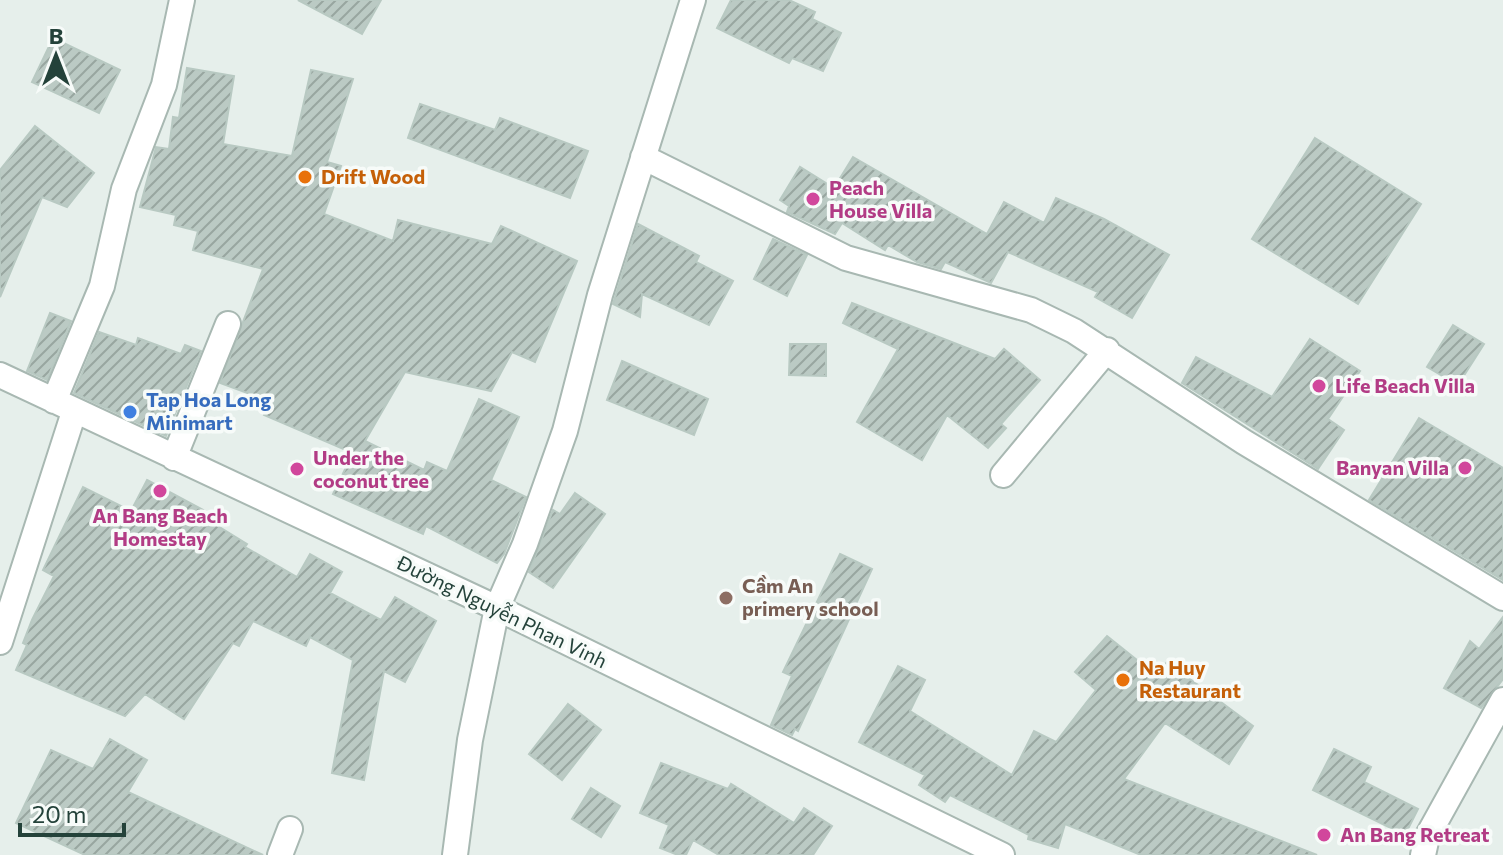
<svg xmlns="http://www.w3.org/2000/svg" width="1503" height="855" viewBox="0 0 1503 855" font-family="Commissioner,sans-serif">
<style>
.building{fill:url(#building-hatch);stroke:#b8c9c2;stroke-width:2}
.lines{fill:none;stroke-linecap:round;stroke-linejoin:round}
.street-casing{stroke:#a8b8b2;stroke-width:28}
.street{stroke:#fff;stroke-width:24}
.food-dot{fill:#e8710a;stroke:#f7fbf9;stroke-width:3}
.hotel-dot{fill:#d1479c;stroke:#f7fbf9;stroke-width:3}
.shop-dot{fill:#3f7fe0;stroke:#f7fbf9;stroke-width:3}
.education-dot{fill:#8d6e63;stroke:#f7fbf9;stroke-width:3}
.labels{text-anchor:middle;stroke-width:7;stroke-linejoin:round;paint-order:stroke}
.food-label{font-size:20px;font-weight:bold;fill:#c56008;stroke:#f7fbf9;text-anchor:start}
.hotel-label{font-size:20px;font-weight:bold;fill:#b23c85;stroke:#f7fbf9;text-anchor:start}
.shop-label{font-size:20px;font-weight:bold;fill:#366cbe;stroke:#f7fbf9;text-anchor:start}
.education-label{font-size:20px;font-weight:bold;fill:#785e54;stroke:#f7fbf9;text-anchor:start}
.street-label{font-size:20px;fill:#24423a;stroke:#f7fbf9}
</style>
<defs>
<pattern id="building-hatch" width="6" height="6" patternUnits="userSpaceOnUse" patternTransform="scale(2)"><rect width="6" height="6" fill="#bbcac4"/><path d="M-1 1l2-2M0 6l6-6M5 7l2-2" fill="none" stroke="#98a6a0"/></pattern>
</defs>
<rect width="100%" height="100%" fill="#e6efeb"/>
<path class="building" d="M298 0H381L362 34Z
M731 0H789L815 12 812 19 841 33 823 71 792 58 789 63 717 28Z
M53 38 120 70 99 113 32 82Z
M187 68 234 76 223 144 292 156 311 70 353 79 327 162 341 166 324 214 393 241 398 220 492 244 501 226 577 261 535 362 512 352 491 391 405 372 365 441 424 470 427 462 447 471 479 399 519 417 491 480 526 497 504 554 497 563 426 526 423 534 333 494 353 453 264 415 269 401 220 383 263 269 193 250 198 231 174 225 176 215 140 207 156 147 169 149 173 117 179 118Z
M420 104 495 130 500 118 588 151 570 198 408 138Z
M35 126 94 173 67 207 42 197 0 297V170Z
M1315 138 1421 204 1358 304 1252 239Z
M853 157 987 234 1004 202 1044 223 1056 198 1104 219 1169 255 1132 318 1095 297 1098 292 1008 252 991 283 945 262 941 269 917 262 888 245 885 250 842 223 835 234 787 212 789 206 780 200 800 167 834 188Z
M638 224 699 256 696 262 733 281 709 325 642 294 640 317 613 304Z
M773 239 807 255 787 296 754 279Z
M852 303 995 359 1004 349 1040 380 1001 424 1006 428 988 448 947 415 922 460 857 422 898 349 843 323Z
M50 313 71 321 47 380 27 371Z
M1453 325 1484 344 1458 385 1427 367Z
M99 332 136 345 138 338 181 354 185 345 201 351 166 436 74 393Z
M1310 339 1360 371 1328 419 1344 430 1318 469 1182 383 1196 357 1272 397Z
M790 344H826V376L789 375Z
M622 361 708 399 694 435 607 400Z
M1419 418 1503 468V580L1369 500Z
M147 480 203 510 200 515 247 544 245 547 297 577 310 554 342 572 330 593 381 620 395 597 436 621 405 682 384 671 364 780 332 773 353 660 310 637 306 646 253 621 239 646 233 643 184 719 145 694 125 716 16 670 27 645 23 643 32 620 54 576 43 570 83 487 131 511Z
M575 493 605 514 553 588 529 572 553 510 560 514Z
M840 554 872 569 798 731 795 729 792 735 771 725 792 676 783 672Z
M1503 617V679L1481 708 1444 688 1470 641 1479 649Z
M1107 636 1157 676 1167 662 1253 726 1229 764 1165 723 1124 779 1317 855H1141L1065 824 1058 848 1028 839 1029 835 950 795 945 802 919 785 925 775 859 742 898 666 925 680 910 711 1012 775 1034 731 1056 742 1096 690 1075 672Z
M568 704 601 730 562 780 529 754Z
M110 739 147 760 128 792 263 855H85L16 823 51 750 93 769Z
M1334 749 1371 767 1364 782 1418 809 1405 835 1313 790Z
M661 763 728 789 731 784 794 823 804 808 832 826 813 855H719L693 840 686 855H678L660 848 669 825 640 813Z
M591 788 620 806 601 837 572 819Z"/>
<g class="lines">
<g class="street-casing">
<path id="street" d="M643 157 846 258 1031 310 1074 331 1244 442 1503 598
M0 375 497 608 1002 855
M54 401 102 286 124 189 164 85 182 0
M174 458 228 324
M1003 475 1107 350
M0 642 74 412
M280 855 290 829
M455 855 470 740 497 608 525 544 565 431 600 295 693 0
M1423 855 1427 837 1503 700"/>
</g>
<use href="#street" class="street"/>
</g>
<g class="food-dot">
<circle cx="305" cy="177" r="8"/>
<circle cx="1123" cy="680" r="8"/>
</g>
<g class="hotel-dot">
<circle cx="813" cy="199" r="8"/>
<circle cx="1319" cy="386" r="8"/>
<circle cx="1465" cy="468" r="8"/>
<circle cx="297" cy="469" r="8"/>
<circle cx="160" cy="491" r="8"/>
<circle cx="1324" cy="835" r="8"/>
</g>
<circle class="shop-dot" cx="130" cy="412" r="8"/>
<circle class="education-dot" cx="726" cy="598" r="8"/>
<g class="labels">
<g class="food-label">
<text x="321" y="184">Drift Wood</text>
<text x="1139" y="675">Na Huy<tspan x="1139" dy="23">Restaurant</tspan></text>
</g>
<g class="hotel-label">
<text x="829" y="195">Peach<tspan x="829" dy="23">House Villa</tspan></text>
<text x="1335" y="393">Life Beach Villa</text>
<text x="313" y="465">Under the<tspan x="313" dy="23">coconut tree</tspan></text>
<text x="1449" y="475" text-anchor="end">Banyan Villa</text>
<text x="160" y="523" text-anchor="middle">An Bang Beach<tspan x="160" dy="23">Homestay</tspan></text>
<text x="1340" y="842">An Bang Retreat</text>
</g>
<g class="shop-label">
<text x="146" y="407">Tap Hoa Long<tspan x="146" dy="23">Minimart</tspan></text>
</g>
<g class="education-label">
<text x="742" y="593">Cầm An<tspan x="742" dy="23">primery school</tspan></text>
</g>
<g class="street-label">
<text transform="translate(502 612) rotate(26)" y="7">Đường Nguyễn Phan Vinh</text>
</g>
</g>
<g transform="translate(56 56)" stroke="#f7fbf9" stroke-width="6" paint-order="stroke">
<path d="M0-6L14 30L0 20L-14 30Z" fill="#24423a"/>
<text y="-12" font-size="22" font-weight="bold" text-anchor="middle" fill="#24423a">B</text>
</g>
<path d="M20 823v12h104v-12" fill="none" stroke="#24423a" stroke-width="4"/>
<text x="32" y="823" font-size="24" fill="#24423a" stroke="#f7fbf9" stroke-width="6" paint-order="stroke">20 m</text>
</svg>
